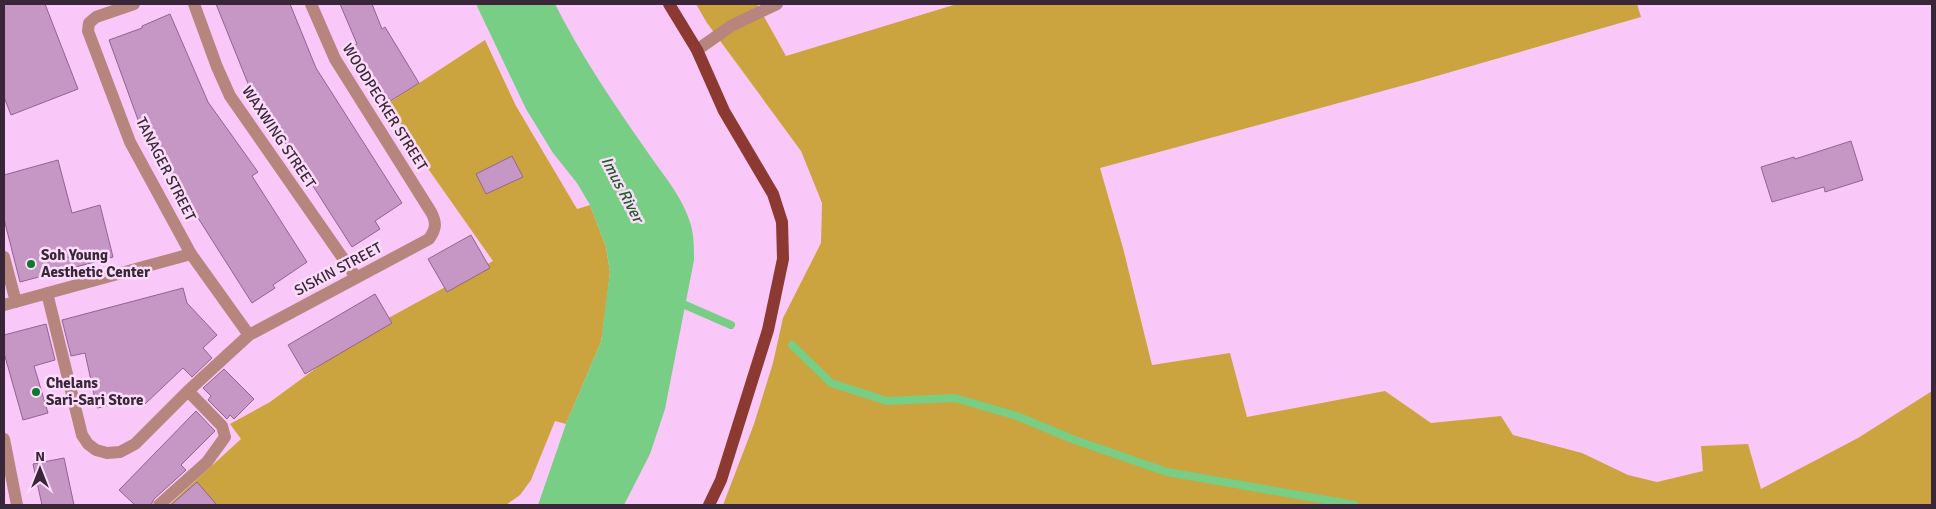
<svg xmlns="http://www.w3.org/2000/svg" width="1936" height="509" viewBox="0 0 1936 509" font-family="Signika,sans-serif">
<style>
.green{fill:#cba440}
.water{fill:#77ce84}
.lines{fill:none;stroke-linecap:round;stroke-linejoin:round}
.stream{stroke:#77ce84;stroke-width:8}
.building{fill:#c696c5;stroke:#916490}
.minor{stroke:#b5857e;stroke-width:12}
.major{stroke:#8c3932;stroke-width:12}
.poi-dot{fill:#0c7a2e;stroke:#fbddfa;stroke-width:2}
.labels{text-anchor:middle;stroke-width:5;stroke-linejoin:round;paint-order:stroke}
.street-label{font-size:15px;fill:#392639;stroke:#fbddfa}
.poi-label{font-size:15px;font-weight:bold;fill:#392639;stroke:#fbddfa;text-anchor:start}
.water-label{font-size:16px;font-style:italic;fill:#205b2b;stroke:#fbddfa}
</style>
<rect width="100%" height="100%" fill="#fac8f8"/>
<path class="green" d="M696 4H757L786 56 957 4H1637L1641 17 1423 80 1100 168 1123 248 1152 365 1230 353 1247 417 1385 391 1431 423 1501 416 1513 435 1582 453 1628 475 1657 482 1703 471 1701 446 1748 444 1761 489 1858 438 1932 391V505H723L754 424 773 363 783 318 821 243 822 203 801 151 707 23Z
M485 40 516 106 577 209 590 205 606 247 610 272 606 307 601 342 566 424 555 421 531 480 520 495 506 505H169L241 439 230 424 270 402 319 366 315 358 493 261 384 106Z"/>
<path class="water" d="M476 4H555C580 54 612 101 644 147 660 171 681 194 690 222 694 234 694 248 694 260L665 409 650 454 624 505H538L566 424 601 342 610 272 606 247 590 205 577 183 553 153 526 109Z"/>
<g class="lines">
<path class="stream" d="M676 301 731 325
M792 345 831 383 887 401 955 398 1017 416 1072 439 1167 472 1355 505"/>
</g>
<path class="building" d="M4 4H45L78 89 11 115 4 97Z
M216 4H290L316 68 402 203 375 221 380 229 352 247 249 86Z
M340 4H372L382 29 385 27 419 83 384 105 350 48 357 44Z
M170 14 208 102 258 172 252 176 307 262 273 285 275 288 252 303 141 128 109 40 142 28V26Z
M1851 141 1863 180 1825 192 1824 187 1772 202 1761 167 1794 157 1795 159Z
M512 156 523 177 486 194 476 174Z
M58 160 72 213 100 205 113 257 20 282 4 219V175Z
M471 235 490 268 447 292 428 259Z
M183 288 187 303 217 335 203 348 212 358 192 377 183 368 145 404 140 399 97 408 85 353 71 356 62 320Z
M375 294 392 323 305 374 288 345Z
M46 324 55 360 34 366 48 413 23 420 4 353V335Z
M224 369 254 399 234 419 230 415 227 419 208 400 211 396 203 388Z
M196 411 215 431 181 465 186 470 154 499 151 505H135L119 490Z
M64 458 74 505H42L33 464Z
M197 482 217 505H171Z"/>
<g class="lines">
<path class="minor" d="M134 4 96 17 89 23 88 31 130 142 191 254 249 335
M194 4 217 67 230 96 356 277
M697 50 731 26 777 4
M4 257 16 302
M47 293 82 435 88 444 96 450 107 453 120 452 135 444 188 391 249 335 429 239C436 229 437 223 431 212L335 59 311 4
M4 305 191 254
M4 439 17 505
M159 505 207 462 225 437 222 426 188 391"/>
<path class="major" d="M669 4 697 50 724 111 773 194 782 222 783 259 768 330 721 480 709 505"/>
</g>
<g class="poi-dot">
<circle cx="31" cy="264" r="5"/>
<circle cx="36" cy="392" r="5"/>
</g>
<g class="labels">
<g class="street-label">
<text transform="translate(385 107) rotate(58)" y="5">WOODPECKER STREET</text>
<text transform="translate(279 137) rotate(56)" y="5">WAXWING STREET</text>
<text transform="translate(166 169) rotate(63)" y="5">TANAGER STREET</text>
<text transform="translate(338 269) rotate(-28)" y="5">SISKIN STREET</text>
</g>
<g class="poi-label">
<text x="41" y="260">Soh Young<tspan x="41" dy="17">Aesthetic Center</tspan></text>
<text x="46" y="388">Chelans<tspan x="46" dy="17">Sari-Sari Store</tspan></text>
</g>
<g class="water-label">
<text transform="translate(623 189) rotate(62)" y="6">Imus River</text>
</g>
</g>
<rect width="1936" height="509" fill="none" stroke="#392639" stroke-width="10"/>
<g transform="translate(40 469)" stroke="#fbddfa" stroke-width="4" paint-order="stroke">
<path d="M0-4L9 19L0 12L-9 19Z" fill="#392639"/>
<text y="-8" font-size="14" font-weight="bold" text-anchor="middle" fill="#392639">N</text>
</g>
</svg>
